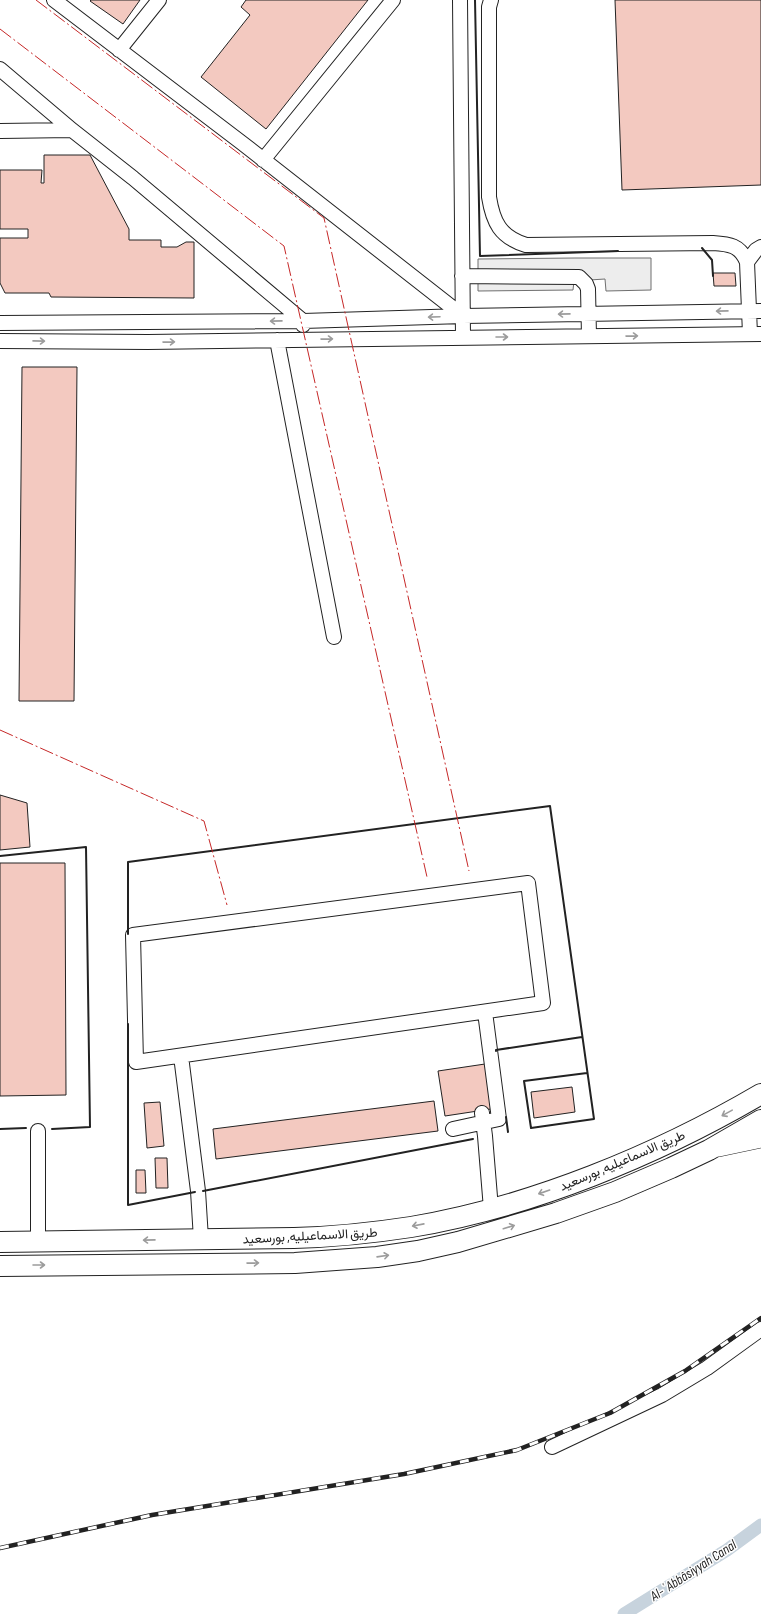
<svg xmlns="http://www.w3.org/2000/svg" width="761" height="1614" viewBox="0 0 761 1614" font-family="'Sofia Sans Condensed',Vazirmatn,sans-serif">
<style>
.parking{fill:#ededed;stroke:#6f6f6f}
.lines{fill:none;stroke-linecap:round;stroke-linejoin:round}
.canal{stroke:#c7d3dd;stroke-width:13}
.building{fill:#f3c9c0;stroke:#222}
.minor-casing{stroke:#222;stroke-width:16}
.major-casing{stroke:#222;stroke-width:18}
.highway-casing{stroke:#222;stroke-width:22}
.minor{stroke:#fff;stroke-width:14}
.major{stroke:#fff;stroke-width:17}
.highway{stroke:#fff;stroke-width:20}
.rail-casing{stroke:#222;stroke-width:4.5}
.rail{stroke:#fff;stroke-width:3;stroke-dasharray:9;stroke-linecap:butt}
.wall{stroke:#222;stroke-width:2}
.power{stroke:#c62828;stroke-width:1;stroke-dasharray:14 3 2 3;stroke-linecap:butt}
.oneway{stroke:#9c9c9c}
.labels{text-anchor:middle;stroke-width:3;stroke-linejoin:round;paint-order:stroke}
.street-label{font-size:13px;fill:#222;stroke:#fff}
.water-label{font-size:14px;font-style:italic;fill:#222;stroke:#fff}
</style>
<rect width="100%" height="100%" fill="#fff"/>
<path class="parking" d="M575 258H651V290L606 291 605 279 574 281 573 290 478 291V259Z"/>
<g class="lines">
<path class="canal" d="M624 1614 727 1550 761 1525"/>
</g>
<path class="building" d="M91 0H140L123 24 90 1Z
M246 0H368L266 129 201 77 250 15 241 7Z
M615 0H761V185L622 190Z
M44 155H90L129 229V240H161V247H177L186 242H194V298L51 297 49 293H5L0 283V238H28V229H0V170H42L41 183H44Z
M713 273H735L736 286H714Z
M22 367H77L74 701H19Z
M0 795 27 803 30 847 0 850Z
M0 863H65L66 1095 0 1096Z
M485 1064 491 1109 445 1116 438 1071Z
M572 1087 575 1112 534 1118 531 1092Z
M434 1101 438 1131 216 1159 213 1129Z
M160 1102 164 1146 147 1148 144 1103Z
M155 1158H167L168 1188H156Z
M136 1170H145L146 1193H136Z"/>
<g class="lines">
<g class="minor-casing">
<path id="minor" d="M54 0 242 143 463 316
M460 0 463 337
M491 0 489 7V197C493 222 500 237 526 245L713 243C729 244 740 245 747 262L750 334
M119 50 159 0
M0 69 72 130 133 178 303 321V325
M0 131 72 130
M263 160 393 0
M747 262 756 250 761 247
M462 276 579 277 586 284 588 289 589 336
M0 323 303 321 463 316 761 311
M277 340 334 637
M0 341 148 342 761 334
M528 883 543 1003 136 1062 133 935Z
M181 1056 198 1191 201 1239
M482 1113 485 1136 491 1209
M453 1129 499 1119 485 1012
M38 1131V1241
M552 1447 662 1395 707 1368 761 1329"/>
</g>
<g class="major-casing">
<path id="major" d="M719 1148 761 1139"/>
</g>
<g class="highway-casing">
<path id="highway" d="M0 1242 294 1238C333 1237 372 1233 411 1227 531 1207 657 1155 761 1094
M0 1266 295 1263 377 1257 418 1251 458 1242 556 1213 615 1192 671 1168 709 1150 761 1120"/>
</g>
<use href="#minor" class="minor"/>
<use href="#major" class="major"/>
<use href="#highway" class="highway"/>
<g class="rail-casing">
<path id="rail" d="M0 1548 152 1515 404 1474 517 1450 610 1413 685 1371 761 1318"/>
</g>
<use href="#rail" class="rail"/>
<path class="wall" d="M475 0 480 256 618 251
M702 248 712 260 713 276
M0 856 86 847 90 1127 52 1129
M128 934V862L550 806 594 1119 531 1128 524 1081 587 1073
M128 1024V1205L195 1192
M496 1051V1050L582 1037
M506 1117 508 1132
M0 1129 26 1128
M203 1191 473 1139"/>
<path class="power" d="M36 0 324 218 469 871
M0 29 284 246 427 877
M0 730 204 821 227 905"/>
</g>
<defs><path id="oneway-shaft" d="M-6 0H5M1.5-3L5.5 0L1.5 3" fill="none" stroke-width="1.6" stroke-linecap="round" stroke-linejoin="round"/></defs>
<g class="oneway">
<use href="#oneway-shaft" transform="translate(722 311) rotate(179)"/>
<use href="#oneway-shaft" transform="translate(564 314) rotate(179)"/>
<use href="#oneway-shaft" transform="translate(434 317) rotate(178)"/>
<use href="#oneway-shaft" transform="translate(276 321) rotate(179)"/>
<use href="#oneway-shaft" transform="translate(632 336) rotate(-1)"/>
<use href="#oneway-shaft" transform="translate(502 337)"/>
<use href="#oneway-shaft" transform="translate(327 339) rotate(-1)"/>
<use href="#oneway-shaft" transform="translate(39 341) rotate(1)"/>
<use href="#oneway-shaft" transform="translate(169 342) rotate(-1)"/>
<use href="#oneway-shaft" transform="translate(727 1113) rotate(151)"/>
<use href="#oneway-shaft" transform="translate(544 1192) rotate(161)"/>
<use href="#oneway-shaft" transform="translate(418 1225) rotate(169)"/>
<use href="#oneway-shaft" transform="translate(509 1227) rotate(-17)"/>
<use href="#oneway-shaft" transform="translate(149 1240) rotate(179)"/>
<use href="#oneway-shaft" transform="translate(383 1256) rotate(-8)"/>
<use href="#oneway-shaft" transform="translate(253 1263) rotate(-1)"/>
<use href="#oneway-shaft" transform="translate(39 1265)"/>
</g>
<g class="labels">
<g class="street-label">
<text transform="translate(622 1160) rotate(-23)" y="5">طريق الاسماعيليه, بورسعيد</text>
<text transform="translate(310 1235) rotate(-3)" y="5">طريق الاسماعيليه, بورسعيد</text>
</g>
<g class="water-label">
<text transform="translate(693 1570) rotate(-33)" y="5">Al-ʿAbbāsiyyah Canal</text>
</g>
</g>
</svg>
